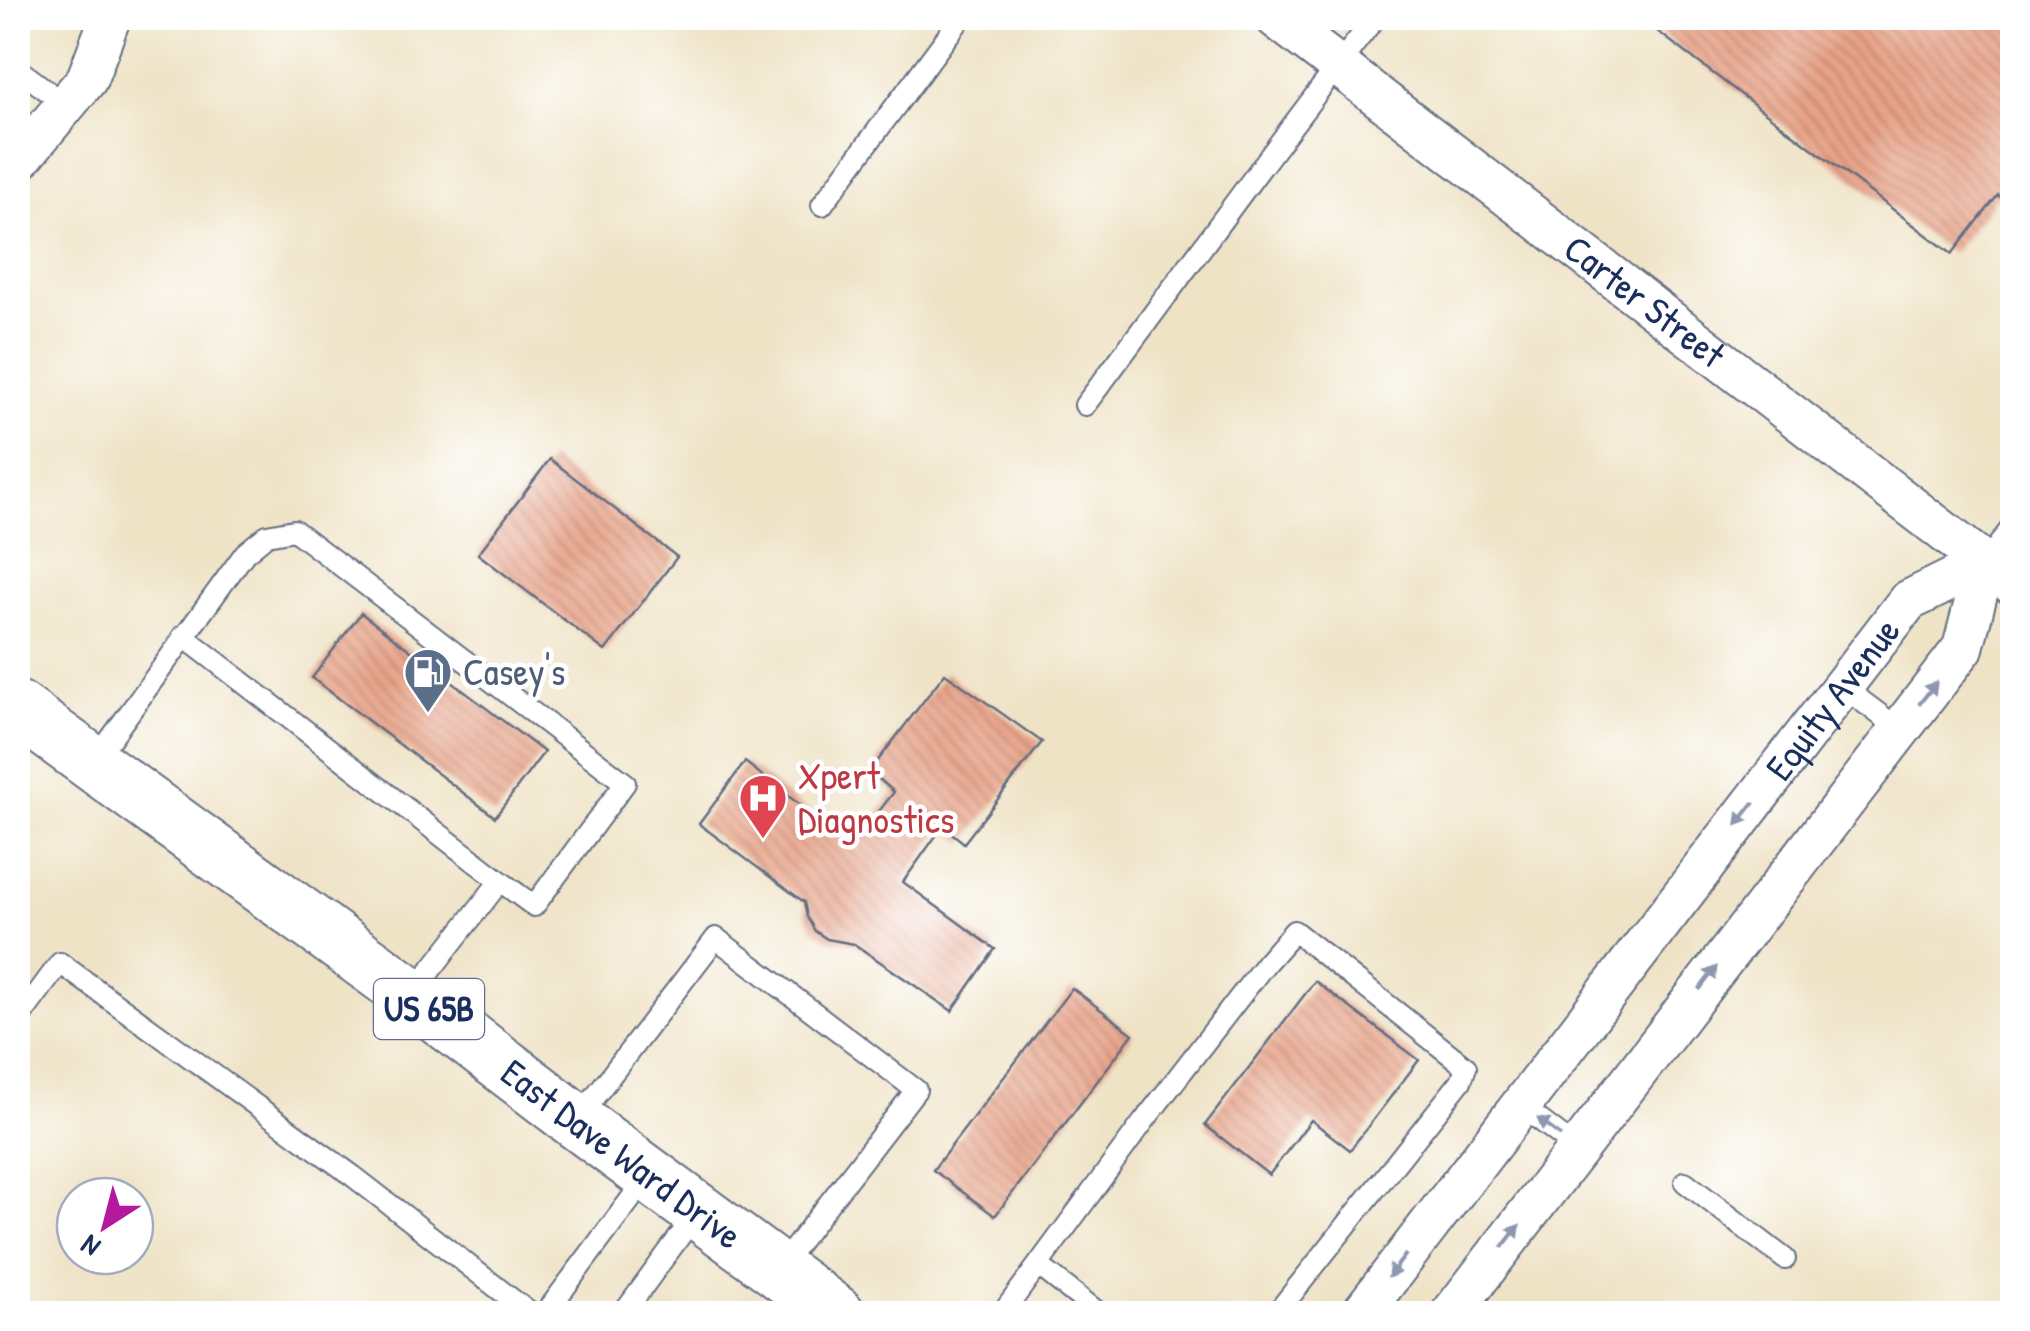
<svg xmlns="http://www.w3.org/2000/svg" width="2030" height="1331" viewBox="0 0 2030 1331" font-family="'Patrick Hand',sans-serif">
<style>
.building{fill:url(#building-back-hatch)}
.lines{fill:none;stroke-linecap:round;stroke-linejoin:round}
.service-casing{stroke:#656e82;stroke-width:24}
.minor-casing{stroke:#656e82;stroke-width:44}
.primary-casing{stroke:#656e82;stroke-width:59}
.service{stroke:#fff;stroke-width:20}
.minor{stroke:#fff;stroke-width:40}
.primary{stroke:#fff;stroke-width:55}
.oneway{fill:#8d97ae}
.labels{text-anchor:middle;stroke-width:9;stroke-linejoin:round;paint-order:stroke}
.shield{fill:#fff;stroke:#5f6d8e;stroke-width:2.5}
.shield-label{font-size:35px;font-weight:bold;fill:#1b2f5e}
.street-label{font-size:38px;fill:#1b2f5e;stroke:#fff}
.service-label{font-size:38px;fill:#4e5e75;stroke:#fff;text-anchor:start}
.health-label{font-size:38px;fill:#be3a42;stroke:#fff;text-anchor:start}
</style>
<defs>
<pattern id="building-back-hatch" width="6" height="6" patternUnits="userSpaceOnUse" patternTransform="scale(2.5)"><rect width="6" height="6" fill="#e9a387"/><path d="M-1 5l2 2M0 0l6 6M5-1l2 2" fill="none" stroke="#bc8572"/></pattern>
</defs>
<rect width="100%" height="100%" fill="#fff"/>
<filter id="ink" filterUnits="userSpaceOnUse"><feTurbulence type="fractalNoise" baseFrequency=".01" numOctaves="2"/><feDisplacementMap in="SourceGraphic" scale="20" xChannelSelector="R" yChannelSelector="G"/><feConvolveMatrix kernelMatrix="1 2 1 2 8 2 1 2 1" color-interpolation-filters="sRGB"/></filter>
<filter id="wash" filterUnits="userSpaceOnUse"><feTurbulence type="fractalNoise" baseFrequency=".0048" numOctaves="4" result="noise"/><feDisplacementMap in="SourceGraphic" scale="40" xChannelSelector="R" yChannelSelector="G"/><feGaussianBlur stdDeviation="2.25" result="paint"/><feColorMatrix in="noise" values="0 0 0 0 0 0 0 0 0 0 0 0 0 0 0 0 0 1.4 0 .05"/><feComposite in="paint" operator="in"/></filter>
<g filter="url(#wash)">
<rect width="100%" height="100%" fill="#efe3c6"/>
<g id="blocks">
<path class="building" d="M1640 18H2012V206L1998 195 1952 254Z
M550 459 677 557 605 651 478 554Z
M361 613 544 752 495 817 312 678Z
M945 673 1042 742 964 843 943 826 903 882 995 949 952 1011 854 944 827 939 815 931 807 917 804 902 699 824 745 762 852 846 894 792 870 771Z
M1315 981 1419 1060 1350 1150 1311 1120 1269 1175 1205 1125Z
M1072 988 1133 1034 995 1216 933 1170Z"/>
</g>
</g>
<g filter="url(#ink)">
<use href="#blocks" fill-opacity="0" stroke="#656e82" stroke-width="2.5"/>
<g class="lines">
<g class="service-casing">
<path id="service" d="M18 69 66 105
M822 205 961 18
M1085 405C1183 276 1275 144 1375 18
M1985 563 2012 527
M183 636 500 881
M1843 687 1899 729
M93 763 245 553 267 535 294 530 625 783 534 906 500 881 412 994
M18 1020 60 963 353 1176 531 1314
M1520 1105 1578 1149
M576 1121 716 938 916 1090 779 1268
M1685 1182 1785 1259
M1038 1265 1100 1314
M545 1314 648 1176
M623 1314 696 1214
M1002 1314 1144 1121 1266 963 1294 931 1466 1067 1461 1081 1276 1314"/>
</g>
<g class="minor-casing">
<g id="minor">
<path id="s1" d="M1276 18 2012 584"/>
<path d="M18 162 87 79 110 18"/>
<path id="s2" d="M1361 1314 1908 601 1985 563"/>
<path d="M1451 1314 1963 648 1985 563"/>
</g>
</g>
<g class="primary-casing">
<g id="primary">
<path id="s3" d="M18 709 411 995 576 1121 837 1314"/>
</g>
</g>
<use href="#service" class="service"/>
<use href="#minor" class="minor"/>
<use href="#primary" class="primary"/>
</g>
<defs><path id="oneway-solid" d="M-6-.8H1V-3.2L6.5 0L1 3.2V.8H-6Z" transform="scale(2.5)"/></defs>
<g class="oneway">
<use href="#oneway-solid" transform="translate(1928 693) rotate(-52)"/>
<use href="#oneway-solid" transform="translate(1745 814) rotate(128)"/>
<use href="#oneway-solid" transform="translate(1708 978) rotate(-53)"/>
<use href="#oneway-solid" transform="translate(1549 1127) rotate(-143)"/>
<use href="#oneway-solid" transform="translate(1511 1236) rotate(-52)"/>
<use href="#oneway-solid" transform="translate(1397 1266) rotate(127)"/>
</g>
</g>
<defs>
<g id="fuel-pin" transform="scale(2.5)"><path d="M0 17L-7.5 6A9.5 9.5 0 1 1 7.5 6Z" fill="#5c6f8a" stroke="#fff"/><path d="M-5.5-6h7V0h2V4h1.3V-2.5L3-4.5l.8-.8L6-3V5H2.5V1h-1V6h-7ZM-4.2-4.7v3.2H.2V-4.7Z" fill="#fff"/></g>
<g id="hospital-pin" transform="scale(2.5)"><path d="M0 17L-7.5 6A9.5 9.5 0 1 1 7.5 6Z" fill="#e0444e" stroke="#fff"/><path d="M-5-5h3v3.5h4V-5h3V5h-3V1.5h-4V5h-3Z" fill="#fff"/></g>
</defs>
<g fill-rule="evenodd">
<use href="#fuel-pin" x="428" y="672"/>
<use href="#hospital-pin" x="763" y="798"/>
</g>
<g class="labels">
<rect class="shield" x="374" y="979" width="110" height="60" rx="8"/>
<g class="shield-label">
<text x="429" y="1021">US 65B</text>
</g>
<g class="street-label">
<text dy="13" stroke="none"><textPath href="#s1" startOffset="465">Carter Street</textPath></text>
<text dy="13" stroke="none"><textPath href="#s2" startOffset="775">Equity Avenue</textPath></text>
<text dy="13" stroke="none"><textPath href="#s3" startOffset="750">East Dave Ward Drive</textPath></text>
</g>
<g class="service-label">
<text x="463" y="685">Casey's</text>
</g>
<g class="health-label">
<text x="798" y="789">Xpert<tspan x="798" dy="44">Diagnostics</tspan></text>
</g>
</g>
<rect width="2030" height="1331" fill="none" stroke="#fff" stroke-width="60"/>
<g transform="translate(105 1226) rotate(216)"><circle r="48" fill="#ffffff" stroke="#a4acbf" stroke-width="2.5"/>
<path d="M0-8L18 38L0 25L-18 38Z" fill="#b5179e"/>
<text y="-15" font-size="28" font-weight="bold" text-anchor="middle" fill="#1b2f5e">N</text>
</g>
</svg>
